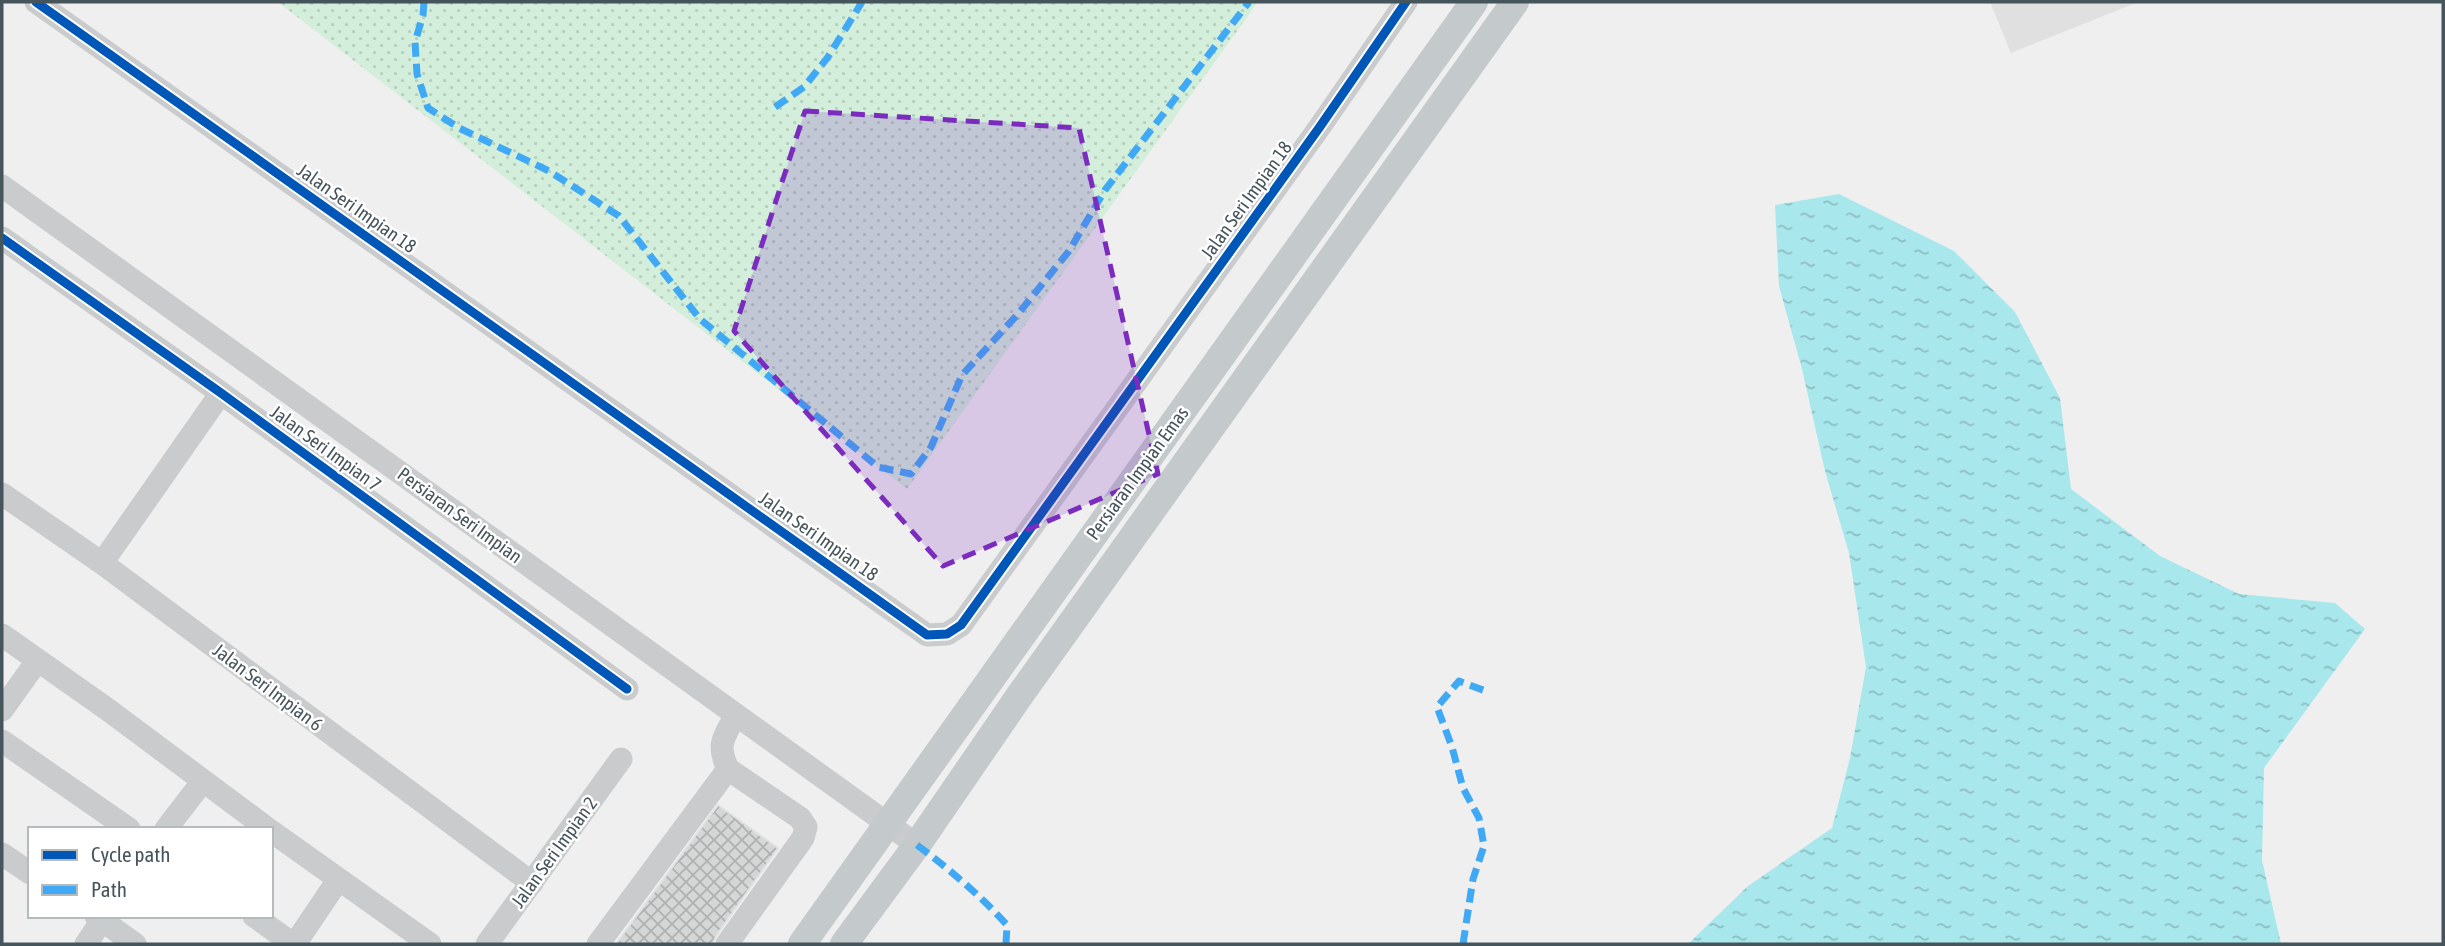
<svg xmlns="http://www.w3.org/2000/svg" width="2445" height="946" viewBox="0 0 2445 946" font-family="'Asap Condensed',sans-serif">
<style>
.education{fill:#e1e0e1}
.grass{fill:url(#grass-dots)}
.water{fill:url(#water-ripples)}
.building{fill:url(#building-cross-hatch);stroke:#e0e1e2;stroke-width:2}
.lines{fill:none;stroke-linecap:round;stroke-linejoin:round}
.minor{stroke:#c9cbcd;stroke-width:23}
.major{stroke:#c4cacc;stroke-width:28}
.quiet{stroke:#3fa9f5;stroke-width:7;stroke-dasharray:14 7;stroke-linecap:butt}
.cycleway-casing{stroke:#fff;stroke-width:13}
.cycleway{stroke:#0057b8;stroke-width:9}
.marked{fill:#7b2cbf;fill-opacity:0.2;stroke:#7b2cbf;stroke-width:5;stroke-dasharray:14 9;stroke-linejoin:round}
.labels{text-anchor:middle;stroke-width:5;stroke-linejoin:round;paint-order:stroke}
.street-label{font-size:19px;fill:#46545b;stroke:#fff}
</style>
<defs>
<pattern id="grass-dots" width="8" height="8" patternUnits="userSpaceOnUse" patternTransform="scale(1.75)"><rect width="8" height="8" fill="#d3eeda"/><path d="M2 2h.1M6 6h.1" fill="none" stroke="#b6cebd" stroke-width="1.8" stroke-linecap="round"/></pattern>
<pattern id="water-ripples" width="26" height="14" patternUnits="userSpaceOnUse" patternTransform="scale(1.75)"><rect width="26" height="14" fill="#a8e7ec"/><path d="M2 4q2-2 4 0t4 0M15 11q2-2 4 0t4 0" fill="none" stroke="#8bbec2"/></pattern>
<pattern id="building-cross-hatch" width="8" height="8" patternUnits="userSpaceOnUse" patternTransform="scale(1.75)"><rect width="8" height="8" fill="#d5d7d7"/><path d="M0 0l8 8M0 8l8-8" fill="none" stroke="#afb1b1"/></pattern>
</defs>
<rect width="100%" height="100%" fill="#efefef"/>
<path class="education" d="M1990 2H2138L2011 53Z"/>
<path class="grass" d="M278 2H1258L907 489Z"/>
<path class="water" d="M1839 194 1954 251 2015 312 2060 398 2071 489 2160 556 2239 594 2335 603 2365 629 2264 768 2262 860 2281 944H1688L1748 886 1832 828 1850 758 1866 667 1849 553 1825 471 1802 369 1779 286 1775 205Z"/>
<path class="building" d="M718 805 778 848 716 936 713 944H616Z"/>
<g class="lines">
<path class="minor" d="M36 2 927 635 947 634 961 625 1319 128 1406 2
M2 186 917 845
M2 238 221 393 627 689
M2 494 102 563 532 883
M102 563 221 393
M2 635 107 709 268 829
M2 710 37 661
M2 741 129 829
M166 829 203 781
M271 831 430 944
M2 854 30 873
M96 916 135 944
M254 916 293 944
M86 944 105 916
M295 944 338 880
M487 944 621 759
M598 944 728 769
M727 944 803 838 806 827 800 818 728 769C716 744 724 737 736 715"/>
<path class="major" d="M802 944 1474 2
M844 944 917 845 1020 695 1515 2"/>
<path class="quiet" d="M424 2 423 15 415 42 417 74 428 108 459 128 549 171 619 216 700 319 878 467 911 474 931 447 962 375 1018 314 1069 251 1105 190 1249 2
M775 107 804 87 828 57 862 2
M917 845C950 870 980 895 1007 925L1006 944
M1463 944 1473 879 1484 846 1479 818 1463 788 1452 747 1437 707 1459 681 1488 692"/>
<g class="cycleway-casing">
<path id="cycleway" d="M36 2 927 635 947 634 961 625 1319 128 1406 2
M2 238 221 393 627 689"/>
</g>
<use href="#cycleway" class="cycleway"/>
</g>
<path class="marked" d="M805 111 1079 128 1158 474 943 566 734 331Z"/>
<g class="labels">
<g class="street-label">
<text transform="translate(1246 200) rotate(-54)" y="7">Jalan Seri Impian 18</text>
<text transform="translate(357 208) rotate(35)" y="7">Jalan Seri Impian 18</text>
<text transform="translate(326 448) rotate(36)" y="7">Jalan Seri Impian 7</text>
<text transform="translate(1137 473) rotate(-54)" y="7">Persiaran Impian Emas</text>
<text transform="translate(460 515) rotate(36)" y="7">Persiaran Seri Impian</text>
<text transform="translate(819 536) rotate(35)" y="7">Jalan Seri Impian 18</text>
<text transform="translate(268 687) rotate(37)" y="7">Jalan Seri Impian 6</text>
<text transform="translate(554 852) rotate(-54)" y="7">Jalan Seri Impian 2</text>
</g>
</g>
<rect width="2445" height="946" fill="none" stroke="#46545b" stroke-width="7"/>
<rect x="28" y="827" width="245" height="91" fill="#ffffff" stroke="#b5bbbd" stroke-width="2"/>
<rect x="42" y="850" width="35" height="10" fill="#0057b8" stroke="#b5bbbd" stroke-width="2"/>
<text x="91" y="862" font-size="21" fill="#46545b">Cycle path</text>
<rect x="42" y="885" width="35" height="10" fill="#3fa9f5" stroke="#b5bbbd" stroke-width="2"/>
<text x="91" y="897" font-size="21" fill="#46545b">Path</text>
</svg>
